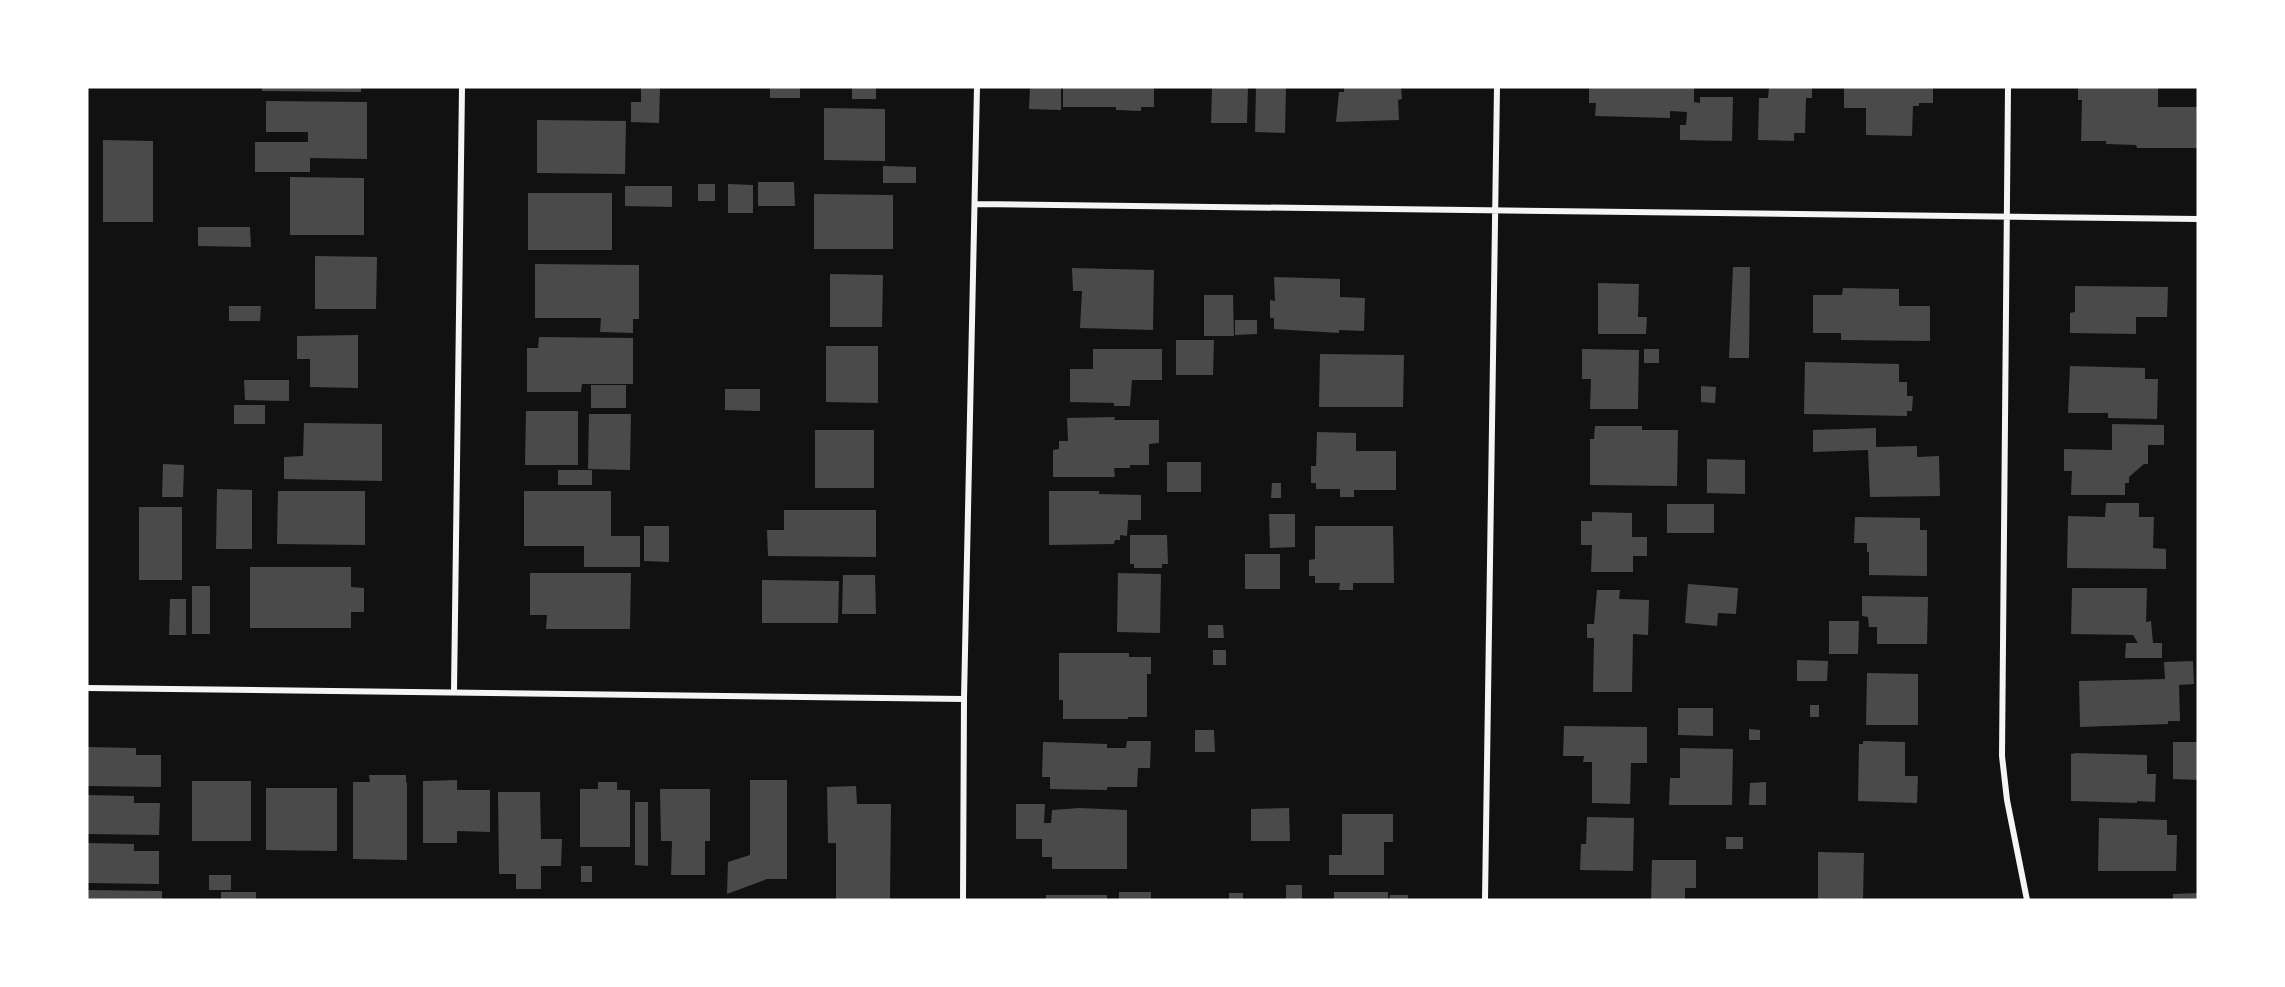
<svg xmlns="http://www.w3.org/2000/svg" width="2285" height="987" viewBox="0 0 2285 987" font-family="Helvetica,sans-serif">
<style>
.building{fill:#4a4a4a}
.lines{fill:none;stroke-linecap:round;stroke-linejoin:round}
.minor{stroke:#f5f5f5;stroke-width:6}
</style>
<rect width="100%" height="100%" fill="#111"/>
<path class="building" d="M262 87H361V92L262 91Z
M641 87H660L659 123 631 122V102H641Z
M770 87H800V98H770Z
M852 87H876V99H852Z
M1030 87H1061V110L1029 109Z
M1063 87H1154V107H1141V111L1116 110V107H1063Z
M1212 87H1248L1247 123H1211Z
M1256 87H1286L1285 133 1255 132Z
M1344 87H1401L1402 99 1398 100 1399 120 1336 122 1339 92H1344Z
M1589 87H1694V102L1700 103V97H1733L1732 141 1680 140V125H1686L1687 112 1670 111V118L1595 116 1596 103H1589Z
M1769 87H1812V98H1806L1805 133H1794V141L1758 140 1759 98H1768Z
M1844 87H1933V103H1919V106H1913L1912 136 1866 135V108H1844Z
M2078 87H2158V107H2198V148H2137L2136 145 2106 144V141H2081L2082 100H2078Z
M266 101 367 102V159L310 158V172H255V142H308V132H266Z
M824 108 885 109V161L824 160Z
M537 120 626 121 625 174 537 173Z
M103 140 153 141V222H103Z
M883 166 916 167V183H883Z
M290 177 364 178V235H290Z
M758 182H794L795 206H758Z
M698 184H715V201H698Z
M728 184 753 185V213H728Z
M625 186H672V207L625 206Z
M528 193H612V250H528Z
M814 194 893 195V249H814Z
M198 227H250L251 247 198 246Z
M315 256 377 257 376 309H315Z
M535 264 639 265V319H633V333L600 332 601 318H535Z
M1733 267H1750L1749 358H1729Z
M1072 268 1154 270 1153 330 1080 328 1082 291H1073Z
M830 274 883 275 882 327H830Z
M1274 277 1340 279V297L1365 298 1364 331 1339 330V333L1274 329V318H1270V300L1275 301Z
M1598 283 1639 284 1638 317H1647L1646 334H1598Z
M2075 286 2168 287 2167 317H2136V334L2070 333V313L2075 312Z
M1843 288 1899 289V306H1930V341L1841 340V333H1813V295H1842Z
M1204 295H1233L1234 336H1204Z
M229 306H261L260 321H229Z
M1235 320H1257V334L1235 335Z
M358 335V388L310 387V359H297V336Z
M539 337 633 338V384H582L581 392H527V348H538Z
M1176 340H1214L1213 375H1176Z
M826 346H878V403L826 402Z
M1093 349H1162V380H1132L1130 406H1114V403L1070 402V369H1093Z
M1582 349 1639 350 1638 409H1590L1591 379H1582Z
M1644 349H1659V363H1644Z
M1320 354 1404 355 1403 407H1319Z
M1805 362 1899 364V382H1907V396H1913L1912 411H1907V416L1804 414Z
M2070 366 2145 368V379H2158L2157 419 2108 418V413H2068Z
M244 380H289V401L245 400Z
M591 385H626V408H591Z
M1701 386 1716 387 1715 403 1701 402Z
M725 389H760V411L725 410Z
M234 405H265V424H234Z
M526 411H578V465H525Z
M589 414H631L630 470 588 469Z
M1115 417 1114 420H1159V443L1149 444V465H1130V468H1114L1115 477H1053V450L1059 449V441H1068L1067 418Z
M304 423 382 424V481L284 479V457L303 456Z
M2112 424 2164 425V445H2148V464H2144L2129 477V483H2125V495H2071L2072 471H2064V449L2112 450Z
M1595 426H1642V430H1678L1677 486 1590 485V439H1594Z
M1876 428V447L1917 446V457L1939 456 1940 496 1870 497 1868 450 1813 452V430Z
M815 430H874V488H815Z
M1317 432 1356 433V451H1396V490H1354V497H1340V489H1316V483H1311V466H1316Z
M1707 459 1745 460V494L1707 493Z
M1167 462H1201V492H1167Z
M163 464 184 465 183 497H162Z
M558 470H592V485H558Z
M1272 483H1281V498H1271Z
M217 489 252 490V549H216Z
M278 491H365V545L277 544Z
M524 491H611V536H640V567H584V546H524Z
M1049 491H1099V494L1141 495V520H1128L1127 536 1120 535V540H1115L1114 544 1049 545Z
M2106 503H2139V517H2154L2153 548 2166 549V569L2067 568 2068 516 2105 517Z
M1667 504H1714V533H1667Z
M139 507H182V580H139Z
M784 510H876V557L768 556 767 530H784Z
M1592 512 1632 513V537H1647V556H1633V572H1591L1592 545H1581V521H1592Z
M1269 514H1295V547L1270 548Z
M1855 517 1920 518V530H1927V576L1869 575V552H1867V543H1854Z
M644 526H669V562L644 561Z
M1315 526H1393L1394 583H1353V590H1339L1340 583H1315V576H1309V560L1315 559Z
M1130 535H1167L1168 564H1162V568H1134V564H1130Z
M1245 554H1280V589H1245Z
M250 567H351V587L364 588V612H351V628H250Z
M530 573H631L630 629H546L547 615H530Z
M1118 573 1161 574 1160 633 1117 632Z
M843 575H875L876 614H842Z
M762 580 839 581 838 623H762Z
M1688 584 1738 588 1736 614 1718 613 1717 626 1685 623Z
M192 586H210V634H192Z
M2072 588H2147L2146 622 2151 621 2153 643H2162V658H2125L2126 643H2138L2133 635 2071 634Z
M1597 590H1620L1619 599 1649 600 1648 635 1633 634 1632 692H1593L1594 638H1587V624H1594Z
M1862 596 1928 597 1927 644H1877V627H1869L1868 617 1862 616Z
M170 599H186V635H169Z
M1829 621H1859L1858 654H1829Z
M1208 625H1223L1224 638H1208Z
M1213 650H1226V665H1213Z
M1059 653H1129V657H1151V674H1147V717H1128V719H1063V700H1059Z
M1797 660 1828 661 1827 681H1797Z
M2193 661 2194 684 2179 685 2180 721H2168V724L2080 727 2079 681 2165 679 2164 662Z
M1867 673 1918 674V725H1866Z
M1810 705H1819V717H1810Z
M1678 708H1713V736L1678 735Z
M1564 726 1647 727V763H1631L1630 804 1592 803V762H1583L1584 756H1563Z
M1749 729 1760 730V740H1749Z
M1195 730H1214L1215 752H1195Z
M1127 741H1151L1150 768H1138L1137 787H1107V790L1050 789V777H1042L1043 742 1107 744V748H1126Z
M1863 741 1905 742V776H1918L1917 803 1858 801 1859 744H1863Z
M2173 742H2198V780L2173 779Z
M87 747 136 748V755H161V787L87 786Z
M1680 748 1733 749 1732 805H1669L1670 778H1680Z
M2076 753 2147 755V774H2156L2155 802 2137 801V803L2071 801V754Z
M369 775H406V783L407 782V860L353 859V782H370Z
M457 780V790H490V832L457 831V843H423V781Z
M750 780H787V879H767L727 894 728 862 750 855Z
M192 781H251V841H192Z
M598 782H617V790H630V847H580V789H598Z
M1766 782V805H1749L1750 783Z
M856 786 857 804H891L890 900H836V843H828L827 787Z
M266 788H337V851L266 850Z
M660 789H710V841H705V875H671L672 841H661Z
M498 792H540L541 839H562L561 866H541V889H516V874H499Z
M87 795 134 796V803H160L159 835 87 834Z
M635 802H648V866L635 865Z
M1016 804H1045L1044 823H1051L1052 810 1079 808 1127 810V869H1052V857H1042V839H1016Z
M1289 808 1290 841H1251V809Z
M1342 814H1393V842H1384V875H1329V855H1342Z
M1587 817 1634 818 1633 871 1580 870 1581 844H1586Z
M2099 818 2167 820V835H2177L2176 871H2098Z
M1726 837H1743V849H1726Z
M87 843 134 844V851H159V884L87 883Z
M1818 852 1864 853 1863 900H1818Z
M1652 860H1696V888H1685V900H1651Z
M581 866H592V882H581Z
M209 875H231V890H209Z
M1286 885H1302V900H1286Z
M87 890 162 891V900H87Z
M221 892H256V900H221Z
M1119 892H1151V900H1119Z
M1334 892H1388V900H1334Z
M1229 893H1243V900H1229Z
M2198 893V900H2173V894Z
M1046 895H1107V900H1046Z
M1390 895H1408V900H1389Z"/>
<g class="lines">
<path class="minor" d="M2008 87 2002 756 2007 800 2027 900
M975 204 2198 219
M87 688 964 699
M454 692 462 87
M963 900 964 699 977 87
M1485 900 1497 87"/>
</g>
<rect width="2285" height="987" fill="none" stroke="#ffffff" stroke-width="177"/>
</svg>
